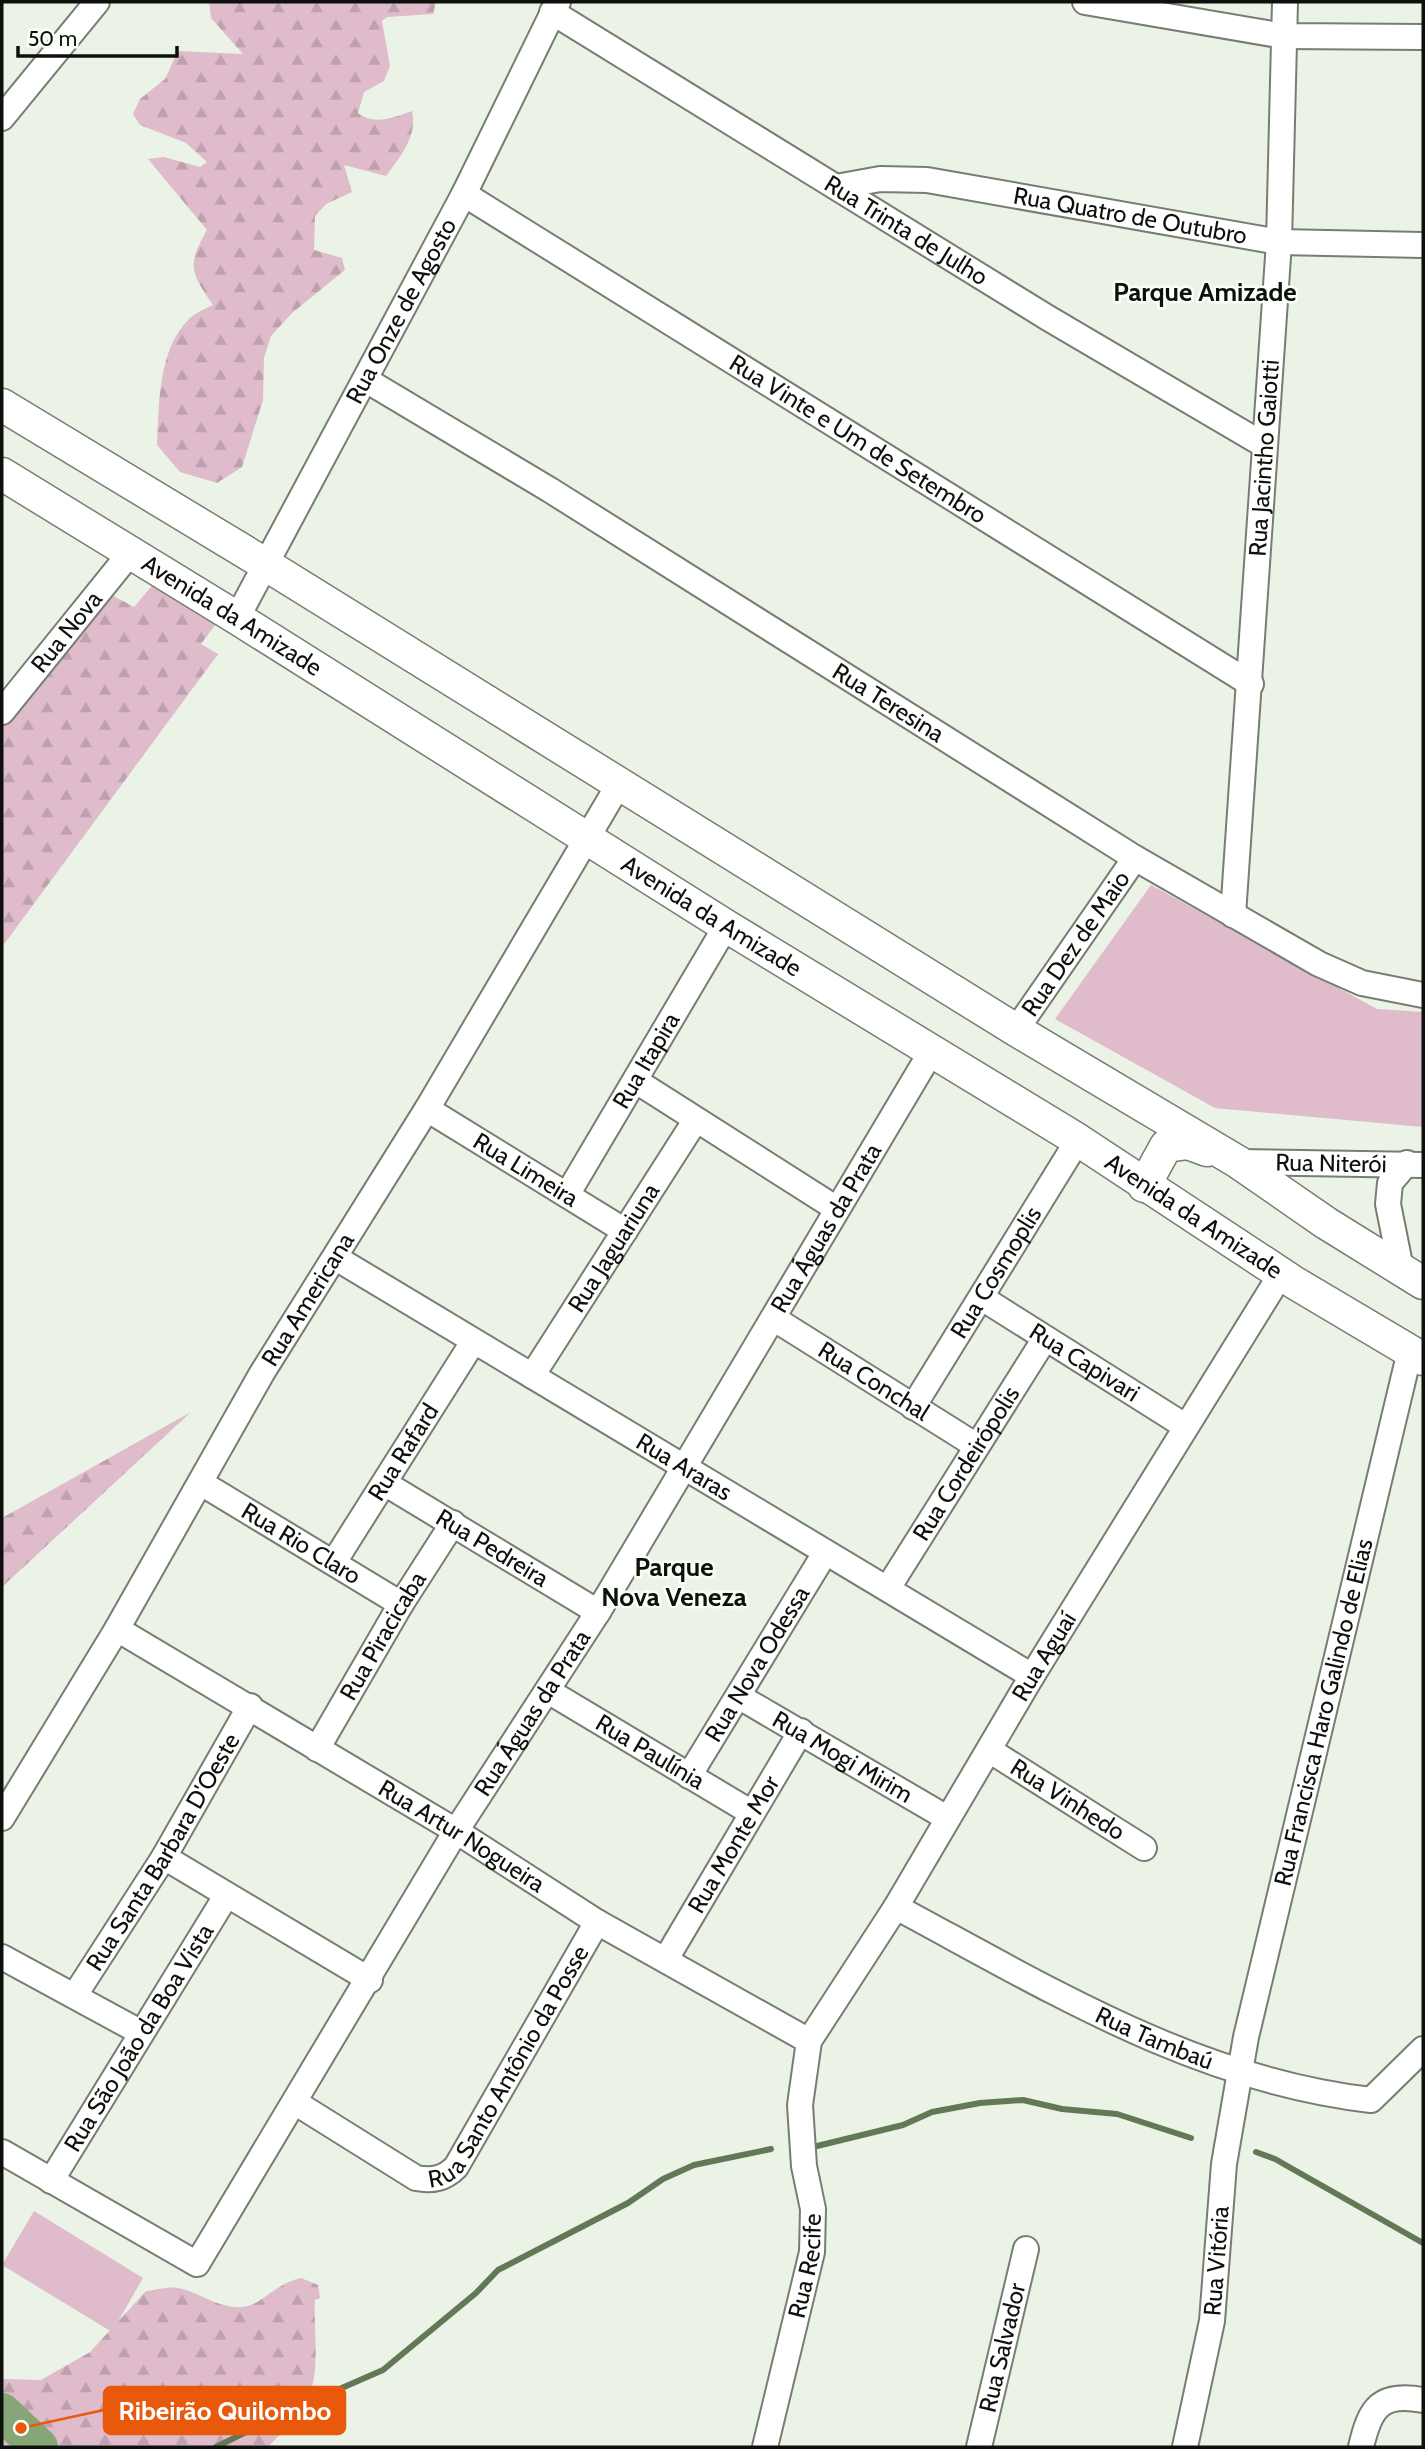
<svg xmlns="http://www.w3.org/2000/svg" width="1425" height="2449" viewBox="0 0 1425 2449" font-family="Cabin,sans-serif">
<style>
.green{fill:#dfbbcc}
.forest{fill:url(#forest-firs)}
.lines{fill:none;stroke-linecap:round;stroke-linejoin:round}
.stream{stroke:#627957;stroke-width:6}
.river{stroke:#86a677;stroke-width:38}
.minor-casing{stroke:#767e72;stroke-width:28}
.major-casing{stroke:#767e72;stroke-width:35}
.minor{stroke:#fff;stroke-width:24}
.major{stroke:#fff;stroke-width:32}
.labels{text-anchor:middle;stroke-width:5;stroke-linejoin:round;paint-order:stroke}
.street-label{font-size:24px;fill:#0d100b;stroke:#f9fff7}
.neighbourhood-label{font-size:26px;font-weight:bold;fill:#0d100b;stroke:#f9fff7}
.leader{fill:none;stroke:#e8590c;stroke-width:2.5}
.callout-dot{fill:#e8590c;stroke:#f9fff7;stroke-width:2.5}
.callout{fill:#e8590c;stroke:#e8590c;stroke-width:2.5}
.callout-label{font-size:26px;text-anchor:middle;font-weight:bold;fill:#fff}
</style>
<defs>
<pattern id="forest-firs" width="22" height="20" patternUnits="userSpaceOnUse" patternTransform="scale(1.75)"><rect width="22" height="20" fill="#dfbbcc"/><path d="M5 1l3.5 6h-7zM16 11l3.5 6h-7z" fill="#bea0ae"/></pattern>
</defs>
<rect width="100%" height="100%" fill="#eaf3e6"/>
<path class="green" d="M1151 885 1377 1009 1423 1012V1127L1215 1108 1055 1019Z
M34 2211 143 2278 112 2332 2 2265Z"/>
<path class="forest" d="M209 2H436L433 14 387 17 382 21 390 66 384 81 364 92 358 113C375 126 394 117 412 111 418 136 400 157 386 176L344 165 352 192 326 204 315 216 314 250 342 258 345 270 292 313 271 336 264 358 263 400 242 467 217 483 180 472 157 445C159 405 158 349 189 319 195 313 205 309 213 305 190 272 187 265 207 230L148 159 164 157 200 167 207 162 186 143 140 125 133 114 140 99 165 79 178 51 243 54 211 18Z
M162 574 221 617 201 644 218 654 2 947V723L108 593 134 607Z
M191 1412 2 1587V1518Z
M301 2278 318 2285 320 2298 315 2300C313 2334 322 2374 305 2405 297 2420 280 2434 268 2447H2V2379L41 2380 90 2352 146 2291C156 2290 169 2286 179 2288 201 2293 219 2309 243 2307 260 2306 276 2283 301 2278Z"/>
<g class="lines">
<path class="stream" d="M813 2147 903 2125 932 2112 980 2103 1023 2100 1062 2109 1117 2114 1191 2138
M1256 2152 1275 2159 1423 2243
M216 2447 289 2411 383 2370 476 2293 498 2270 628 2203 663 2179 694 2165 771 2149"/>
<path class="river" d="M2 2412 39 2447"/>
<g class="minor-casing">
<g id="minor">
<path d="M1085 2 1284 36 1423 37"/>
<path id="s1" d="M552 12 1048 318 1264 445"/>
<path d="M2 118 97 2"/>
<path id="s2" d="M836 187 880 179 927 180 1279 242 1423 245"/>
<path id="s3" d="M464 194 1251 684"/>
<path id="s4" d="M366 380 550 490 1135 858 1319 964 1362 983 1423 995"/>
<path id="s5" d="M237 618 464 194 558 2"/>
<path id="s6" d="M2 712 131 552"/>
<path id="s7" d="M1233 915 1279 242 1285 2"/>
<path id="s8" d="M1016 1030 1135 858"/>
<path d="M636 1081 837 1209"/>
<path id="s9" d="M427 1109 625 1231"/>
<path id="s10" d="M1238 1162 1423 1165"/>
<path id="s11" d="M567 1195 726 926"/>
<path id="s12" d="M336 1258 1032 1676"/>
<path d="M1401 1269 1388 1204 1390 1183 1407 1163"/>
<path id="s13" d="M982 1298 1185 1426"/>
<path id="s14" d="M773 1318 975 1445"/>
<path id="s15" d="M532 1376 695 1121"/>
<path id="s16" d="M913 1407 1078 1140"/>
<path id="s17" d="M201 1483 401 1604"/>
<path id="s18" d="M386 1484 598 1612"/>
<path id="s19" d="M334 1562 473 1342"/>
<path id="s20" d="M888 1588 1044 1340"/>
<path id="s21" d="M117 1629 456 1831 597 1922 809 2041"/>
<path id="s22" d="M548 1691 752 1813"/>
<path id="s23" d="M738 1696 947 1818"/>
<path id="s24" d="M317 1749 401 1604 453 1523"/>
<path id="s25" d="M989 1750 1144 1848"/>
<path id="s26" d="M689 1776 825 1553"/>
<path id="s27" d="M2 1818 117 1629 262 1373 427 1109 619 784"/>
<path d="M164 1857 370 1980"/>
<path id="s28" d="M896 1907C1049 1989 1196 2080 1371 2100L1423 2049"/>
<path d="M2 1957 140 2032"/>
<path id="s29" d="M666 1959 801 1731"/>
<path id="s30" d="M75 1995 164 1857 250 1706"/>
<path id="s31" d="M296 2103 416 2178C432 2181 444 2179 456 2167L597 1922"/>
<path id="s32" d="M2 2152 197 2264 456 1831 598 1612 931 1052"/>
<path id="s33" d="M51 2181 226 1896"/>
<path id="s34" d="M765 2447 812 2252 813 2209 804 2166 800 2105 809 2041 896 1907 1032 1676 1281 1274"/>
<path id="s35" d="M979 2447 1026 2249"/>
<path id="s36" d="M1185 2447 1212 2321 1224 2164 1246 2037 1410 1351"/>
<path d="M1361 2447C1370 2408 1380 2392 1423 2400"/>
</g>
</g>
<g class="major-casing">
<g id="major">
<path d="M2 405 265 564 1016 1030 1238 1162 1326 1223 1423 1283"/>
<path id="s37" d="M2 474 237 618 726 926 1078 1140 1295 1283 1423 1359"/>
<path d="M1144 1186 1166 1146 1188 1143 1207 1150"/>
</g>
</g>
<use href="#minor" class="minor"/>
<use href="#major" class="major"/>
</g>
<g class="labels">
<g class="street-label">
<text dy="8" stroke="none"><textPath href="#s2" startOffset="298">Rua Quatro de Outubro</textPath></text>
<text dy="8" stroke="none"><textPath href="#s1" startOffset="416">Rua Trinta de Julho</textPath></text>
<text dy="8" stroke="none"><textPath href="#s5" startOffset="348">Rua Onze de Agosto</textPath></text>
<text dy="8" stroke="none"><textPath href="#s3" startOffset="464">Rua Vinte e Um de Setembro</textPath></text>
<text dy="8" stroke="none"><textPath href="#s7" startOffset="458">Rua Jacintho Gaiotti</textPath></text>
<text dy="8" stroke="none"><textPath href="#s37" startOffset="270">Avenida da Amizade</textPath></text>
<text dy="8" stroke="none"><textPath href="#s6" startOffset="103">Rua Nova</textPath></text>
<text dy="8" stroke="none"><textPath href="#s4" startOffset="614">Rua Teresina</textPath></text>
<text dy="8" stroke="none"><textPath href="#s37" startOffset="836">Avenida da Amizade</textPath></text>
<text dy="8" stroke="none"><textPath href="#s8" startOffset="105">Rua Dez de Maio</textPath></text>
<text dy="8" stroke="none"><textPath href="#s11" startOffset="156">Rua Itapira</textPath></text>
<text dy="8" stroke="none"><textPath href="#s10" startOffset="93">Rua Niterói</textPath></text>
<text dy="8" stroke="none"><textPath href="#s9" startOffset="116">Rua Limeira</textPath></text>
<text dy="8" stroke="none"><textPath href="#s37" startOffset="1404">Avenida da Amizade</textPath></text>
<text dy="8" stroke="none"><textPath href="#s32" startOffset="1437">Rua Águas da Prata</textPath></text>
<text dy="8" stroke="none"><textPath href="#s15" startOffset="152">Rua Jaguariuna</textPath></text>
<text dy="8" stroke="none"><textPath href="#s16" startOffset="158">Rua Cosmoplis</textPath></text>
<text dy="8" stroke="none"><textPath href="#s27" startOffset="602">Rua Americana</textPath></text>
<text dy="8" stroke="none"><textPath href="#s13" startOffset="121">Rua Capivari</textPath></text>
<text dy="8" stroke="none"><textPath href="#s14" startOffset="119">Rua Conchal</textPath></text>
<text dy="8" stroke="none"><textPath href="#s19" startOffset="130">Rua Rafard</textPath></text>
<text dy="8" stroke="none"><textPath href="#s20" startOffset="147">Rua Cordeirópolis</textPath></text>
<text dy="8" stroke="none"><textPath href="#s12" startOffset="406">Rua Araras</textPath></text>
<text dy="8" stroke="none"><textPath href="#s17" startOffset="117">Rua Rio Claro</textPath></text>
<text dy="8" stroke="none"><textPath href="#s18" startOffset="124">Rua Pedreira</textPath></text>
<text dy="8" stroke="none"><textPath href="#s24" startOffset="131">Rua Piracicaba</textPath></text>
<text dy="8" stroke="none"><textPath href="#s34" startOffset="864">Rua Aguaí</textPath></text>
<text dy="8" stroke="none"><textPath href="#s26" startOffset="131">Rua Nova Odessa</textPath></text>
<text dy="8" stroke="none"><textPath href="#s36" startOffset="749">Rua Francisca Haro Galindo de Elias</textPath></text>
<text dy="8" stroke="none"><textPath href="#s32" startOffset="870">Rua Águas da Prata</textPath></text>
<text dy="8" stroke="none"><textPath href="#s22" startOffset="119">Rua Paulínia</textPath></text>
<text dy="8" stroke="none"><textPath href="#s23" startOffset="121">Rua Mogi Mirim</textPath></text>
<text dy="8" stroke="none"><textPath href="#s25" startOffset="93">Rua Vinhedo</textPath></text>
<text dy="8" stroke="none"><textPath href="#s21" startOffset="402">Rua Artur Nogueira</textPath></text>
<text dy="8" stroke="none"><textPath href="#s29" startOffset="133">Rua Monte Mor</textPath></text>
<text dy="8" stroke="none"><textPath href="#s30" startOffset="168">Rua Santa Barbara D'Oeste</textPath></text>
<text dy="8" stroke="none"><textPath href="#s33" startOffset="168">Rua São João da Boa Vista</textPath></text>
<text dy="8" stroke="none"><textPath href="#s28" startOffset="290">Rua Tambaú</textPath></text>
<text dy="8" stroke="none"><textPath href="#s31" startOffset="296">Rua Santo Antônio da Posse</textPath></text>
<text dy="8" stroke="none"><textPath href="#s36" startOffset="189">Rua Vitória</textPath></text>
<text dy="8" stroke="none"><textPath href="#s34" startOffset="186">Rua Recife</textPath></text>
<text dy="8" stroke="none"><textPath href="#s35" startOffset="102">Rua Salvador</textPath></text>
</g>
<g class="neighbourhood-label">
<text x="1205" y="301">Parque Amizade</text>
<text x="674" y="1576">Parque<tspan x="674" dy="30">Nova Veneza</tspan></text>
</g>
</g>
<path class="leader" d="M21 2428L104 2410"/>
<circle class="callout-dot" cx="21" cy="2428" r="7"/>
<rect class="callout" x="104" y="2387" width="241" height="47" rx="7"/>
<g class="callout-label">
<text x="225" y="2420">Ribeirão Quilombo</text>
</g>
<rect width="1425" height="2449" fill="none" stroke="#0d100b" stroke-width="7"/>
<path d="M18 46v10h159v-10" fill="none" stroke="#0d100b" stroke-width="3.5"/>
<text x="28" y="46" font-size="21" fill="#0d100b" stroke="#f9fff7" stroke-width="5" paint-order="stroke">50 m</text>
</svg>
